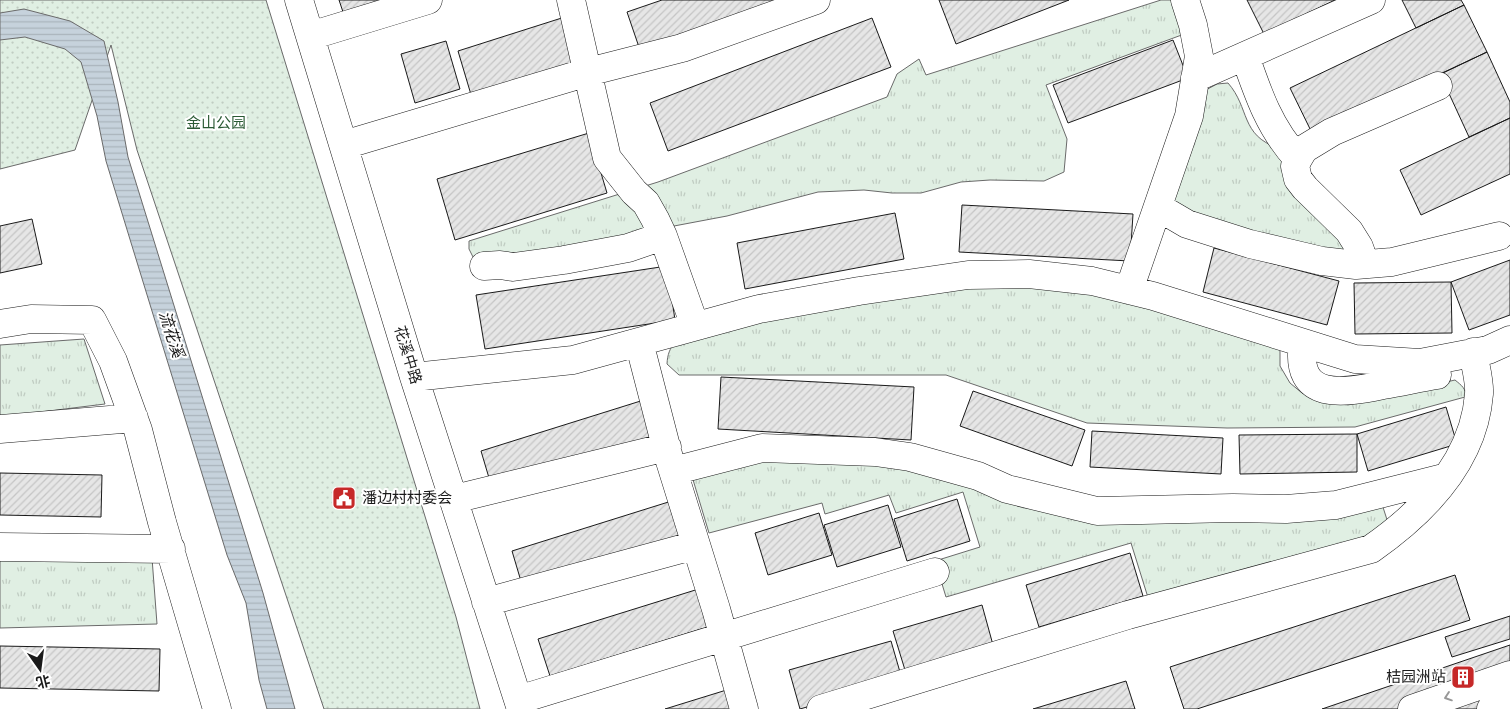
<svg xmlns="http://www.w3.org/2000/svg" width="1510" height="709" viewBox="0 0 1510 709" font-family="'Fira Sans','Noto Sans SC',sans-serif">
<style>
.grass{fill:url(#grass-tufts);stroke:#6a6a6a}
.park{fill:url(#park-dots);stroke:#6a6a6a}
.water{fill:url(#water-rules);stroke:#6a6a6a}
.building{fill:url(#building-hatch);stroke:#1a1a1a}
.lines{fill:none;stroke-linecap:round;stroke-linejoin:round}
.minor-casing{stroke:#1a1a1a;stroke-width:29}
.major-casing{stroke:#1a1a1a;stroke-width:29}
.minor{stroke:#fff;stroke-width:28}
.major{stroke:#fff;stroke-width:28}
.oneway{stroke:#989898}
.labels{text-anchor:middle;stroke-width:4;stroke-linejoin:round;paint-order:stroke}
.park-label{font-size:15px;fill:#2b5a34;stroke:#fff}
.street-label{font-size:15px;fill:#1a1a1a;stroke:#fff}
.poi-label{font-size:15px;fill:#1a1a1a;stroke:#fff;text-anchor:start}
.water-label{font-size:16px;font-style:italic;fill:#1a1a1a;stroke:#fff}
</style>
<defs>
<pattern id="grass-tufts" width="24" height="20" patternUnits="userSpaceOnUse" patternTransform="scale(1.25)"><rect width="24" height="20" fill="#e0efe3"/><path d="M3 7l-1-3M5 7V3M7 7l1-3M15 17l-1-3M17 17v-4M19 17l1-3" fill="none" stroke="#c0ccc2"/></pattern>
<pattern id="park-dots" width="8" height="8" patternUnits="userSpaceOnUse" patternTransform="scale(1.25)"><rect width="8" height="8" fill="#e0efe3"/><path d="M2 2h.1M6 6h.1" fill="none" stroke="#c0ccc2" stroke-width="1.8" stroke-linecap="round"/></pattern>
<pattern id="water-rules" width="6" height="5" patternUnits="userSpaceOnUse" patternTransform="scale(1.25)"><rect width="6" height="5" fill="#c6d2dc"/><path d="M0 2.5h6" fill="none" stroke="#aab4bc"/></pattern>
<pattern id="building-hatch" width="6" height="6" patternUnits="userSpaceOnUse" patternTransform="scale(1.25)"><rect width="6" height="6" fill="#e6e6e6"/><path d="M-1 1l2-2M0 6l6-6M5 7l2-2" fill="none" stroke="#c5c5c5"/></pattern>
</defs>
<rect width="100%" height="100%" fill="#fff"/>
<path class="grass" d="M1161 0H1176L1187 33 1046 85 1067 139 1064 172 1044 181 990 180 961 182 921 193H892L864 190 818 192 727 216 674 226 647 235 475 261 469 249V241L658 182 887 97 897 74 919 59 926 75Z
M1228 83C1250 108 1240 135 1278 148L1343 239 1344 249 1340 251 1301 249 1174 207 1172 196 1202 92 1217 84Z
M1091 286 1280 343V366L1290 383 1302 393 1325 402 1348 405 1455 380C1461 385 1467 389 1465 397L1355 427 1227 428 1087 423 946 375H679L667 364C668 344 677 341 692 333L918 288Z
M84 339 105 404 0 417V345Z
M764 454 877 458 1062 510 1381 501 1390 529 1150 604 1131 543 946 597 935 561 980 547 963 492 896 513 889 495 825 514 822 503 709 533 691 473Z
M0 555 152 558 157 624 0 628Z"/>
<path class="park" d="M0 0H266L456 617 480 709H324L137 150 111 45 75 150 0 169Z"/>
<path class="water" d="M24 9 70 21 104 41 118 102 128 157 263 593 295 709H267L259 680 246 603 227 555 140 272 106 161 97 116 81 62 65 49 25 37 0 40V13Z"/>
<path class="building" d="M339 0H382L343 12Z
M662 0H791L641 53 627 12Z
M939 0H1069L956 44Z
M1247 0H1335L1264 34Z
M1402 0H1461L1464 5 1416 28Z
M1464 5 1487 52 1313 135 1290 88Z
M568 16 583 64 472 98 458 51Z
M872 18 891 67 668 151 650 103Z
M1173 40 1188 78 1068 123 1053 85Z
M446 41 460 89 415 103 401 54Z
M1487 52 1510 102V118L1469 137 1440 74Z
M1510 118V174L1421 215 1400 170Z
M589 133 607 193 455 240 437 179Z
M962 205 1133 214 1130 261 959 252Z
M895 213 904 259 745 289 737 243Z
M32 219 42 264 0 273V226Z
M1214 248 1339 281 1327 325 1203 292Z
M1510 260V315L1469 330 1451 282Z
M667 266 675 320 485 349 476 295Z
M1451 282 1452 333 1355 334 1354 283Z
M721 377 914 387 911 440 718 429Z
M973 391 1085 430 1072 466 960 426Z
M647 399 659 436 492 488 481 451Z
M1446 407 1457 444 1368 471 1357 434Z
M1092 431 1223 438 1221 474 1090 467Z
M1357 434V472L1240 474 1239 435Z
M0 473 102 475 101 517 0 515Z
M678 499 690 536 523 588 512 551Z
M957 499 970 541 907 561 894 519Z
M888 505 901 547 837 567 824 525Z
M819 513 832 555 768 575 755 533Z
M1130 553 1143 596 1039 627 1026 585Z
M1455 575 1470 620 1197 709H1184L1170 667Z
M705 587 717 624 550 676 538 639Z
M982 605 993 645 905 670 893 631Z
M1510 616V639L1452 657 1445 637Z
M891 641 902 679 800 709 789 670Z
M1510 645V709H1322Z
M0 646 160 649 159 691 0 688Z
M1126 681 1135 709H1033Z
M733 688 739 709H665Z"/>
<g class="lines">
<g class="minor-casing">
<path id="minor" d="M299 0 414 377 521 709
M571 0 607 158 634 192 646 203 655 219 663 236 695 326
M310 36 428 0
M1245 56C1258 94 1270 129 1298 159
M1195 78 1371 0
M344 145 588 72 682 48 816 0
M1158 207 1187 224 1250 244 1322 261 1356 265 1392 262 1499 236
M1365 264 1359 247 1349 231 1305 188 1298 179 1295 166 1298 159 1304 149 1332 132 1438 86
M484 266 500 265 513 267 564 260 628 248 663 236
M1129 290 1189 116 1199 56 1193 25 1185 0
M0 324 31 319 92 320 113 361 138 430 162 522 217 709
M639 342 669 458 716 609 744 709
M1303 343C1294 402 1344 393 1383 385 1401 382 1419 378 1437 375
M414 377 573 360 759 309 859 291 968 275 1029 274 1092 281 1153 296 1355 359 1420 363 1488 350 1510 340
M0 429 134 418
M673 471 762 448 875 452 910 457 978 476 1007 489 1097 511 1233 508 1286 509 1336 505 1447 477
M454 499 667 447
M0 547 171 549
M486 602 696 545
M518 700 935 572
M821 709 1128 615 1371 549C1424 512 1474 461 1479 394 1480 381 1475 365 1473 352"/>
</g>
<g class="major-casing">
<path id="major" d="M1412 709 1510 675
M1491 709 1510 703"/>
</g>
<use href="#minor" class="minor"/>
<use href="#major" class="major"/>
</g>
<defs><path id="oneway-chevron" d="M-2-3.5L2.5 0L-2 3.5" fill="none" stroke-width="1.6" stroke-linecap="round" stroke-linejoin="round" transform="scale(1.25)"/></defs>
<use class="oneway" href="#oneway-chevron" transform="translate(1448 697) rotate(161)"/>
<defs>
<g id="civic-square" transform="scale(1.25)"><rect x="-9" y="-9" width="18" height="18" rx="4" fill="#c62828" stroke="#fff"/><path d="M-.6-6.5H3V-4.5H.6V-3L4-1V1h2V6H-6V1h2V-1L-.6-3ZM-1.2 2.5V6h2.4V2.5Z" fill="#fff"/></g>
<g id="building-square" transform="scale(1.25)"><rect x="-9" y="-9" width="18" height="18" rx="4" fill="#c62828" stroke="#fff"/><path d="M-4-6H4V6H1V3H-1V6H-4ZM-2.5-4.3h1.7v1.8h-1.7ZM.8-4.3h1.7v1.8H.8ZM-2.5-1h1.7V.8h-1.7ZM.8-1h1.7V.8H.8Z" fill="#fff"/></g>
</defs>
<g fill-rule="evenodd">
<use href="#civic-square" x="344" y="498"/>
<use href="#building-square" x="1463" y="677"/>
</g>
<g class="labels">
<g class="park-label">
<text x="216" y="128">金山公园</text>
</g>
<g class="street-label">
<text transform="translate(408 355) rotate(73)" y="5">花溪中路</text>
</g>
<g class="poi-label">
<text x="362" y="503">潘边村村委会</text>
<text x="1446" y="682" text-anchor="end">桔园洲站</text>
</g>
<g class="water-label">
<text transform="translate(172 334) rotate(72)" y="6">流花溪</text>
</g>
</g>
<g transform="translate(40 669) rotate(166)" stroke="#ffffff" stroke-width="4" paint-order="stroke">
<path d="M0-4L9 19L0 12L-9 19Z" fill="#1a1a1a"/>
<text y="-8" font-size="14" font-weight="bold" text-anchor="middle" fill="#1a1a1a">北</text>
</g>
</svg>
